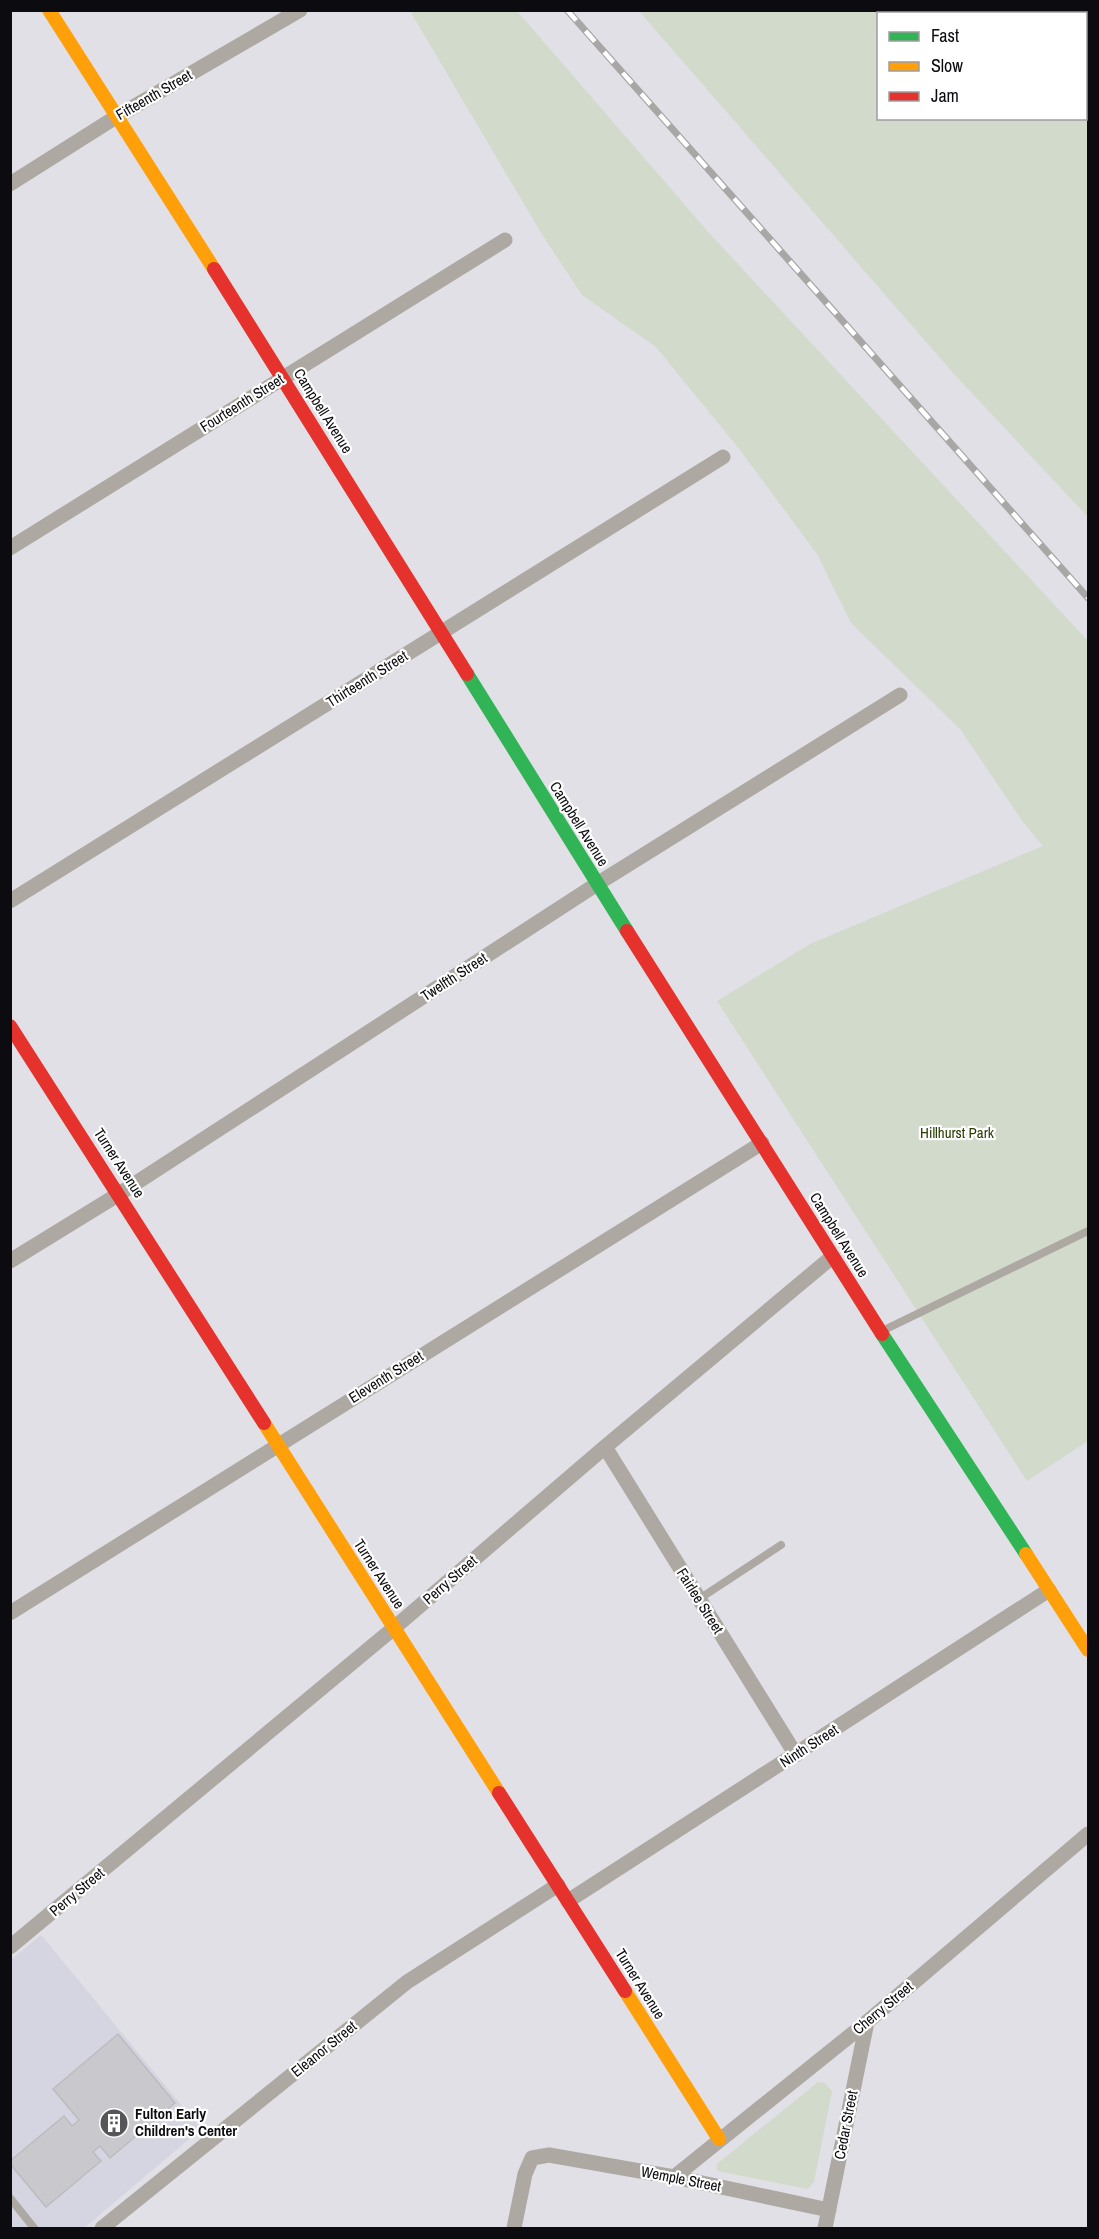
<svg xmlns="http://www.w3.org/2000/svg" width="1099" height="2239" viewBox="0 0 1099 2239" font-family="'Archivo Narrow',sans-serif">
<style>
.built{fill:#d5d4e1}
.green{fill:#d2dacb;fill-rule:evenodd}
.building{fill:#c9c8cc;stroke:#bcbbc0;stroke-width:1.5}
.lines{fill:none;stroke-linecap:round;stroke-linejoin:round}
.lane{stroke:#ada9a2;stroke-width:8}
.street{stroke:#ada9a2;stroke-width:15}
.fast{stroke:#30b455;stroke-width:14}
.slow{stroke:#ff9f0a;stroke-width:14}
.jam{stroke:#e5322d;stroke-width:14}
.rail-casing{stroke:#a9a6a6;stroke-width:7}
.rail{stroke:#fff;stroke-width:4.5;stroke-dasharray:14;stroke-linecap:butt}
.labels{text-anchor:middle;stroke-width:4.5;stroke-linejoin:round;paint-order:stroke}
.street-label{font-size:15px;fill:#0c0b0f;stroke:#fff}
.park-label{font-size:15px;fill:#273d02;stroke:#fff}
.poi-label{font-size:15px;font-weight:bold;fill:#0c0b0f;stroke:#fff;text-anchor:start}
</style>
<rect width="100%" height="100%" fill="#e0e0e6"/>
<path class="built" d="M41 1935 201 2129 84 2228H11L10 1961Z"/>
<path class="green" d="M410 11H517L710 234 1088 641V1441L1027 1481 717 1001 810 944 1043 846 1023 822 960 729 851 623 817 554 740 450 656 347 582 295 543 236Z
M639 11H1088V517L953 373ZM878 14H1086V118H878Z
M818 2082 825 2083 832 2091 814 2182 808 2189 717 2171V2164Z"/>
<path class="building" d="M118 2034 175 2103 110 2158 100 2146 93 2152 101 2161 46 2207 10 2164V2161L64 2116 72 2126 79 2120 53 2089Z"/>
<g class="lines">
<path class="lane" d="M882 1331 1088 1231
M699 1599 781 1545
M10 2198 34 2228"/>
<path class="street" d="M10 184 116 117 300 10
M10 548 505 240
M10 901 723 457
M10 1261 119 1194 597 884 900 695
M605 1447 796 1755
M10 1613 762 1143
M568 1901 1049 1590
M10 1947 394 1628 605 1447 832 1257
M674 2177 867 2022 1088 1834
M102 2228 407 1982 558 1885
M514 2228 525 2174 532 2158 549 2155 674 2177 829 2210
M825 2228 867 2022"/>
<path class="fast" d="M467 674 627 931
M882 1334 1026 1554"/>
<path class="slow" d="M49 10 214 269
M264 1423 499 1793
M1026 1554 1088 1650
M625 1991 719 2139"/>
<path class="jam" d="M214 269 467 674
M627 931 882 1334
M10 1026 264 1423
M499 1793 625 1991"/>
<g class="rail-casing">
<path id="rail" d="M567 10 1088 598"/>
</g>
<use href="#rail" class="rail"/>
</g>
<defs>
<g id="building-disc" transform="scale(1.5)"><circle r="9.5" fill="#56565a" stroke="#fff"/><path d="M-4-6H4V6H1V3H-1V6H-4ZM-2.5-4.3h1.7v1.8h-1.7ZM.8-4.3h1.7v1.8H.8ZM-2.5-1h1.7V.8h-1.7ZM.8-1h1.7V.8H.8Z" fill="#fff"/></g>
</defs>
<g fill-rule="evenodd">
<use href="#building-disc" x="114" y="2123"/>
</g>
<g class="labels">
<g class="street-label">
<text transform="translate(154 95) rotate(-30)" y="5">Fifteenth Street</text>
<text transform="translate(242 403) rotate(-32)" y="5">Fourteenth Street</text>
<text transform="translate(323 411) rotate(58)" y="5">Campbell Avenue</text>
<text transform="translate(367 679) rotate(-32)" y="5">Thirteenth Street</text>
<text transform="translate(579 824) rotate(58)" y="5">Campbell Avenue</text>
<text transform="translate(454 977) rotate(-33)" y="5">Twelfth Street</text>
<text transform="translate(119 1163) rotate(57)" y="5">Turner Avenue</text>
<text transform="translate(839 1235) rotate(58)" y="5">Campbell Avenue</text>
<text transform="translate(386 1377) rotate(-32)" y="5">Eleventh Street</text>
<text transform="translate(379 1574) rotate(57)" y="5">Turner Avenue</text>
<text transform="translate(450 1580) rotate(-41)" y="5">Perry Street</text>
<text transform="translate(700 1601) rotate(58)" y="5">Fairlee Street</text>
<text transform="translate(809 1746) rotate(-33)" y="5">Ninth Street</text>
<text transform="translate(77 1892) rotate(-40)" y="5">Perry Street</text>
<text transform="translate(640 1984) rotate(58)" y="5">Turner Avenue</text>
<text transform="translate(883 2008) rotate(-40)" y="5">Cherry Street</text>
<text transform="translate(324 2049) rotate(-39)" y="5">Eleanor Street</text>
<text transform="translate(846 2125) rotate(-79)" y="5">Cedar Street</text>
<text transform="translate(681 2179) rotate(11)" y="5">Wemple Street</text>
</g>
<g class="park-label">
<text x="957" y="1138">Hillhurst Park</text>
</g>
<g class="poi-label">
<text x="135" y="2119">Fulton Early<tspan x="135" dy="17">Children's Center</tspan></text>
</g>
</g>
<rect width="1099" height="2239" fill="none" stroke="#0c0b0f" stroke-width="24"/>
<rect x="877" y="12" width="210" height="108" fill="#ffffff" stroke="#9e9d9f" stroke-width="1.5"/>
<rect x="889" y="32" width="30" height="9" fill="#30b455" stroke="#9e9d9f" stroke-width="1.5"/>
<text x="931" y="42" font-size="18" fill="#0c0b0f">Fast</text>
<rect x="889" y="62" width="30" height="9" fill="#ff9f0a" stroke="#9e9d9f" stroke-width="1.5"/>
<text x="931" y="72" font-size="18" fill="#0c0b0f">Slow</text>
<rect x="889" y="92" width="30" height="9" fill="#e5322d" stroke="#9e9d9f" stroke-width="1.5"/>
<text x="931" y="102" font-size="18" fill="#0c0b0f">Jam</text>
</svg>
